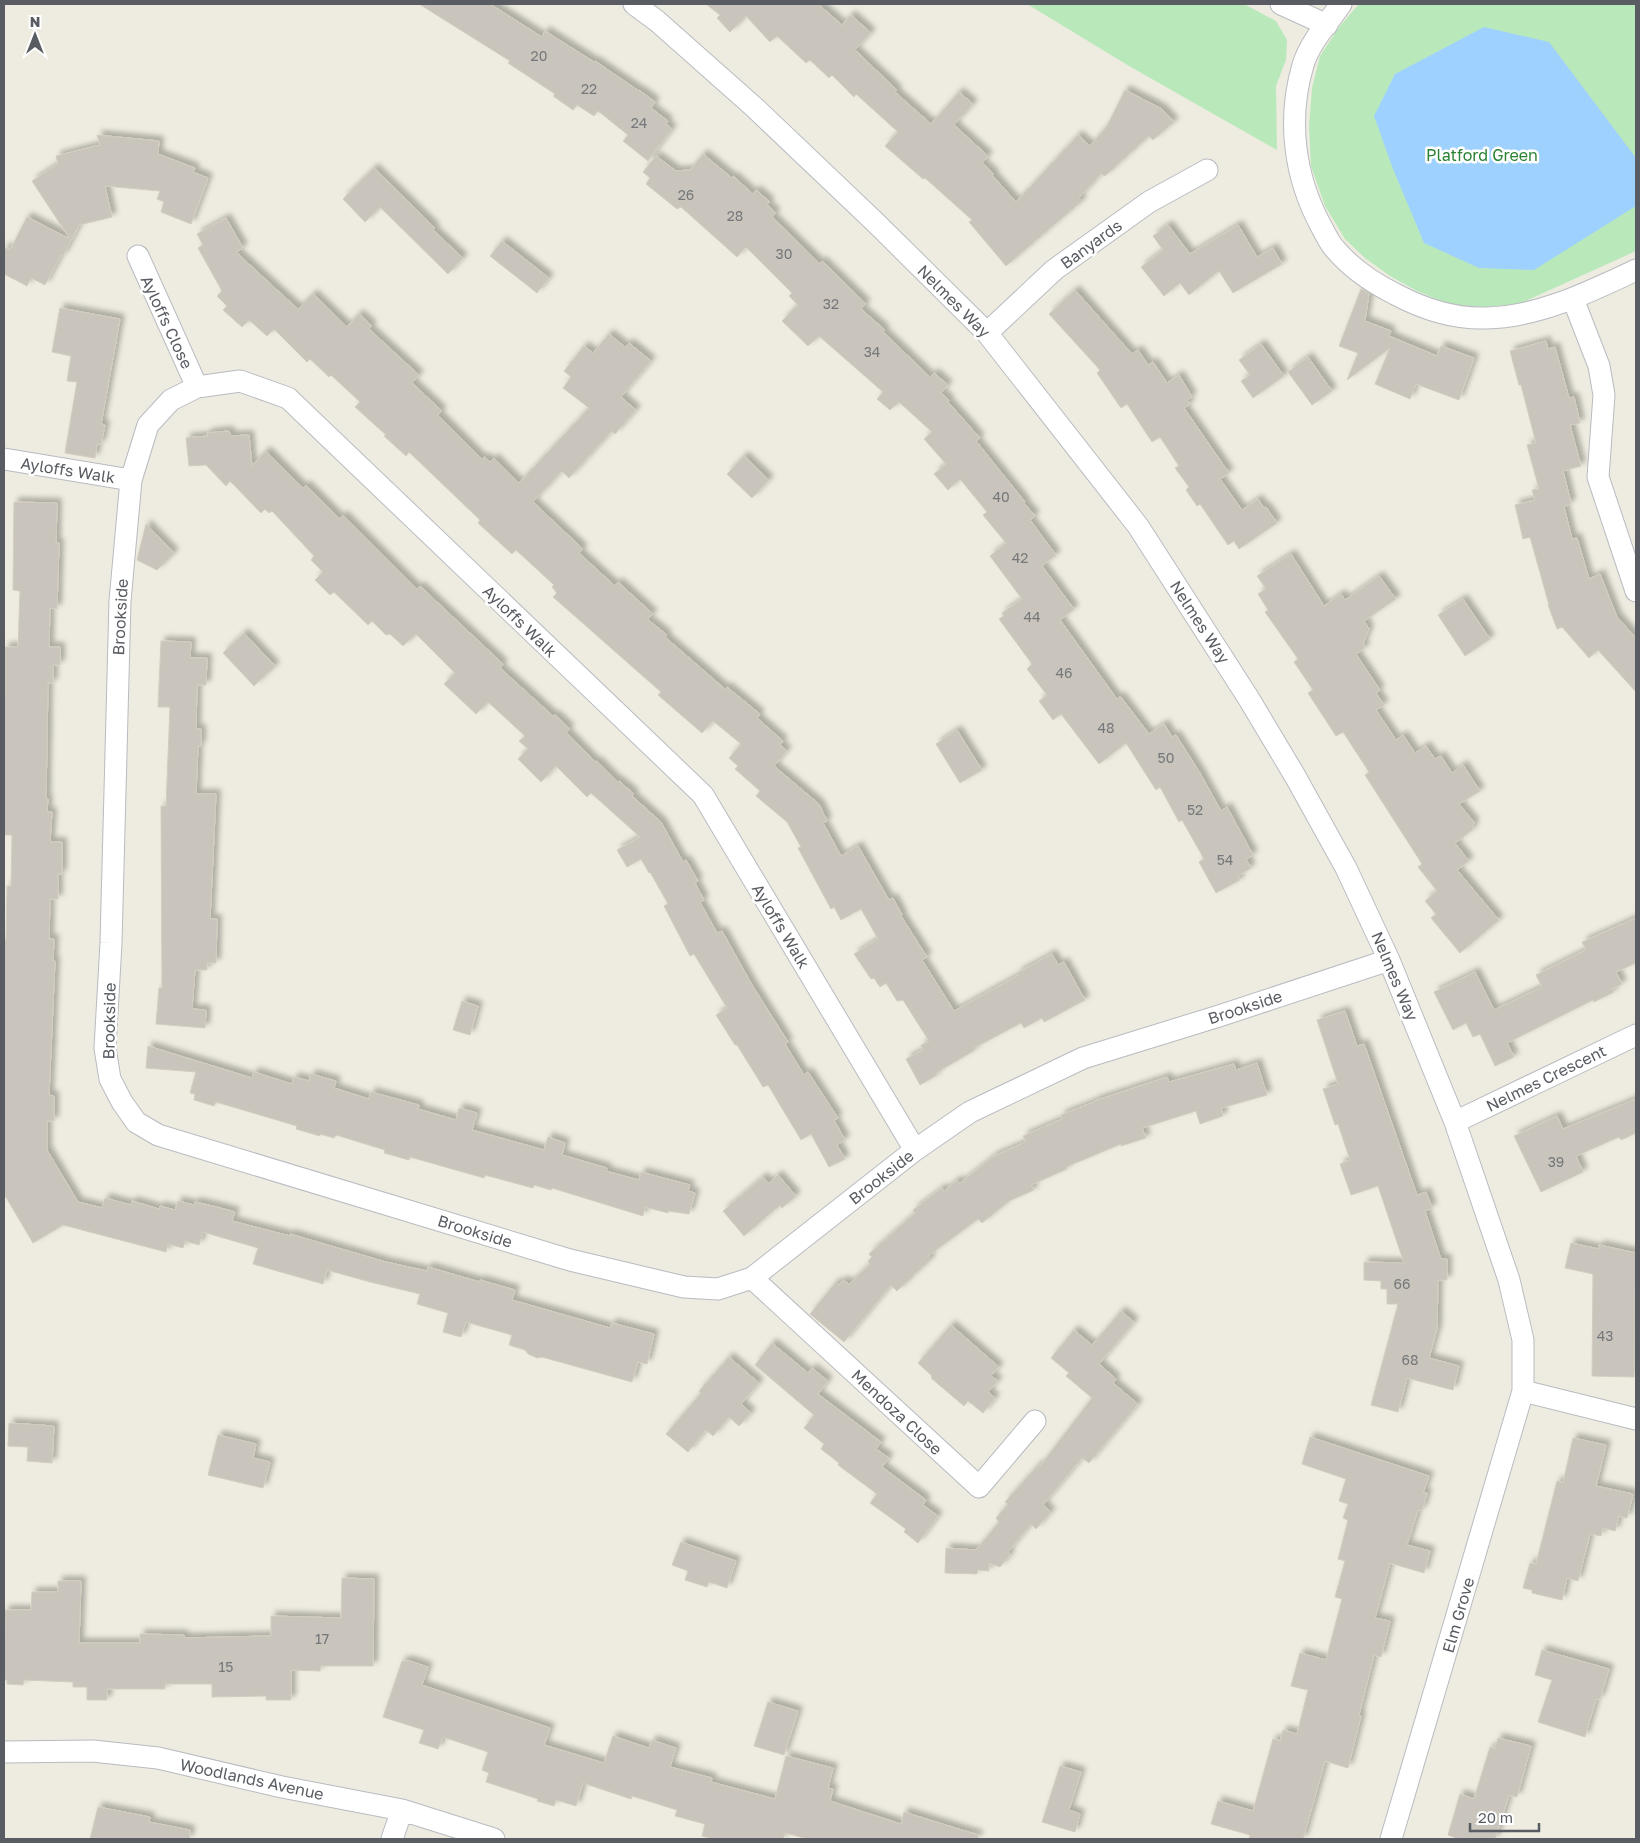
<svg xmlns="http://www.w3.org/2000/svg" width="1640" height="1843" viewBox="0 0 1640 1843" font-family="'Golos Text',sans-serif">
<style>
.green{fill:#b9e9bb}
.water{fill:#9fd1ff}
.building{fill:#c9c5bd;stroke:#d3cdbe;filter:url(#shadow)}
.lines{fill:none;stroke-linecap:round;stroke-linejoin:round}
.street-casing{stroke:#b8bbc1;stroke-width:23}
.street{stroke:#fff;stroke-width:21}
.labels{text-anchor:middle;stroke-width:5;stroke-linejoin:round;paint-order:stroke}
.number-label{font-size:14px;fill:#75777a}
.park-label{font-size:16px;fill:#2a8232;stroke:#fff}
.street-label{font-size:16px;fill:#595d63;stroke:#fff}
</style>
<defs>
<filter id="shadow"><feDropShadow dx="4.5" dy="-4.5" stdDeviation="2.5" flood-color="#0004"/></filter>
</defs>
<rect width="100%" height="100%" fill="#eeece0"/>
<path class="green" d="M1027 4H1244L1276 21 1287 40 1286 60 1276 86 1277 150 1129 66Z
M1359 4H1636V251L1519 304 1484 307 1448 304 1417 291 1390 276 1365 258 1345 239 1325 206 1311 166 1309 126 1312 88 1320 56 1339 27Z"/>
<path class="water" d="M1484 27 1549 42 1636 158V206L1534 270 1479 268 1424 243 1393 169 1374 116 1395 74Z"/>
<path class="building" d="M419 4H490L542 37 545 31 594 62 595 61 639 91V90L655 102 651 108 668 121 666 124 672 129 648 161 623 141 628 135 598 111 594 116 577 105 573 110 553 96 555 94 508 63 510 61Z
M706 4H818L842 25 851 15 871 33 855 50 897 90 895 92 931 124 959 92 973 104 954 125 988 156 982 163 994 174 992 175 1016 202 1078 135 1090 146 1107 126 1125 90 1162 109 1174 122 1153 140 1149 136 1105 176 1101 174 1079 198 1082 201 1006 266 969 222 972 220 925 178 923 179 885 146 898 132 856 94 854 97 832 75 829 78 810 60 806 63 777 36 770 42 746 16 730 32 717 18 720 15Z
M97 135 159 141 158 154 195 168 193 172 208 178 191 224 161 212 164 202 157 199 160 191 105 186 112 217 79 225 63 256 61 255 45 285 31 278 27 286 4 274V247L10 250 27 217 70 239 32 181 58 164 56 156 100 145Z
M703 154 732 178 733 176 753 194 756 190 770 202 767 205 776 213 772 217 820 264 822 261 866 304 861 309 885 330 883 332 930 377 934 373 948 385 941 393 949 400 948 402 980 438 976 441 1025 502 1024 503 1035 516 1030 520 1056 555 1042 566 1074 609 1060 620 1117 699 1120 696 1149 734 1164 724 1172 737 1176 735 1200 773 1221 811 1227 807 1253 855 1246 859 1251 868 1238 876 1240 880 1216 893 1199 862 1204 859 1182 820 1179 822 1160 787 1156 790 1126 743 1099 764 1061 714 1053 720 1039 701 1047 695 1027 669 1032 664 999 619 1004 616 1002 613 1022 599 990 556 1006 543 983 515 987 512 960 479 948 490 934 474 946 464 924 439 932 432 899 402 890 410 877 399 883 392 819 336 808 346 782 321 798 305 789 296 792 293 746 247 737 257 681 207 677 209 646 184 650 178 643 172 656 156 676 171 690 170Z
M374 168 435 228 433 230 463 258 448 274 380 207 365 222 343 199Z
M226 218 243 248 236 252 277 290 298 309 313 294 347 327 359 314 372 326 369 329 419 375 412 383 442 411 438 415 482 459 485 457 490 462 494 458 519 483 589 408 563 388 571 377 564 371 584 346 593 353 609 334 625 347 629 343 651 361 621 397 636 410 615 434 612 431 569 478 562 471 533 502 583 549 579 553 615 586 618 582 653 614 647 619 667 635 665 637 725 689 727 687 760 714 757 718 783 741 780 745 787 751 774 766 819 804 827 821 823 823 841 856 858 846 889 900 893 898 902 915 901 916 927 957 922 960 954 1011 1019 975 1017 973 1052 954 1058 965 1064 962 1085 1000 1044 1022 1042 1018 1024 1028 1021 1023 974 1048 975 1050 936 1073 937 1075 920 1085 906 1059 923 1050 921 1045 929 1041 903 1000 897 1001 886 983 880 987 874 978 871 979 854 954 878 939 861 909 841 920 834 907 831 909 798 848 801 847 787 822 756 796 760 791 735 769 738 766 729 758 741 744 713 721 702 733 658 695 661 692 553 597 557 593 552 587 554 585 516 550 512 554 478 523 480 520 409 452 406 456 384 436 386 435 355 407 360 402 331 375 329 377 310 359 307 362 274 329 267 336 249 320 242 327 223 310 227 306 217 296 222 291 198 248 203 245 197 234Z
M1168 225 1190 254 1238 225 1257 257 1273 248 1282 264 1233 293 1219 271 1189 295 1180 283 1164 296 1141 267 1163 250 1153 236Z
M502 241 549 278 537 293 490 256Z
M1361 289 1369 293 1365 321 1391 331 1389 336 1437 356 1441 346 1474 358 1459 400 1416 384 1410 399 1375 384 1390 348 1347 380 1358 353 1339 346Z
M1075 290 1132 354 1138 350 1148 365 1153 362 1167 383 1179 375 1192 397 1187 400 1190 404 1184 408 1229 473 1220 479 1242 510 1258 499 1264 508 1266 507 1277 523 1239 549 1234 541 1228 545 1200 504 1197 506 1186 490 1189 487 1175 468 1179 466 1160 437 1152 442 1127 404 1121 408 1097 373 1100 370 1049 314Z
M60 308 120 319 101 424 105 425 101 444H97L95 458 65 453 77 382 67 381 71 356 52 352Z
M1546 341 1548 349 1555 347 1569 398 1574 397 1580 423 1570 425 1581 466 1563 471 1571 503 1564 507 1572 539 1577 538 1589 579 1600 574 1617 617 1636 638V692L1598 650 1589 658 1562 627 1557 629 1548 605H1549L1530 537 1523 539 1515 505 1535 500 1532 490 1539 489 1527 445 1536 443 1521 385H1519L1510 351Z
M1261 344 1284 376 1253 398 1241 381 1250 375 1239 360Z
M1308 357 1332 391 1312 405 1288 372Z
M229 431 231 436 249 435 252 466 266 451 303 488 306 485 340 519 343 515 417 589 420 586 503 664 500 668 553 716 555 715 570 729 566 732 595 762 597 761 618 782 619 781 634 794 632 796 661 822 683 862 686 860 698 881 695 883 704 900 700 902 717 933 722 931 752 985 788 1042 785 1044 804 1075 808 1072 838 1118 834 1120 845 1140 837 1145 845 1159 829 1167 811 1134 801 1140 768 1085 763 1087 737 1045H735L716 1015 727 1008 694 954 690 956 664 906 668 904 650 872 649 873 641 859 627 867 617 850 640 837 591 793 587 797 556 766 541 782 518 759 528 749 519 741 525 736 488 702 476 714 444 684 455 673 416 634 403 646 390 634 386 635 372 621 368 625 334 592 330 595 315 580 323 572 311 560 314 556 272 511 269 513 265 509 261 513 230 481 226 486 206 465 189 466 186 438 208 436 207 433Z
M744 456 769 480 752 498 727 474Z
M14 502 57 503 56 543H59L57 609 50 608 49 647H60V665H53V683H48L46 799H48L47 812H52L50 842H62V874H58V899H50L49 939H54L53 961H55L49 1095 54 1096V1121H47V1150L78 1202 102 1208 105 1198 131 1205 132 1201 159 1209 160 1206 175 1210 178 1201 194 1205 195 1202 217 1207 235 1212 232 1221 290 1236V1234L386 1262 427 1271 428 1267 480 1282V1280L515 1290 512 1300 610 1328 612 1323 654 1334 647 1364 638 1362 632 1382 542 1357 537 1358 528 1354 525 1350 509 1345 512 1335 466 1322 461 1337 443 1332 448 1313 417 1304 420 1294 370 1282 327 1270 323 1284 253 1264 258 1248 203 1232 199 1245 185 1241 183 1248 168 1244 166 1252 63 1225 33 1243 4 1194V940H6L7 886H11L12 835H4V695H5V647H18L20 591 13 590Z
M146 524 174 553 157 570 137 560Z
M1291 554 1324 606 1341 594 1345 600 1379 576 1396 599 1364 621 1369 629 1363 644 1365 648 1356 654 1380 690 1376 693 1384 705 1376 710 1396 740 1403 735 1415 753 1426 746 1435 759 1441 756 1452 773 1463 765 1480 791 1459 804 1474 822 1472 830 1455 843 1469 861 1457 870 1499 920 1460 953 1431 918 1436 914 1425 901 1437 891 1418 867 1422 864 1365 775 1369 772 1343 732 1336 736 1308 693 1313 690 1294 662 1298 659 1265 612 1268 610 1258 594 1266 589 1257 576Z
M1463 599 1490 639 1465 656 1438 615Z
M244 633 275 666 254 686 223 653Z
M161 641 191 642 190 658H207L206 685H197L196 729H201V746H198L196 794H216L210 919H217L216 963H207V970H195L192 1009 206 1010 205 1028 156 1024 159 988H162L161 806H166L170 707H158Z
M957 730 982 770 960 783 936 744Z
M1636 918V963L1616 972 1622 984 1612 989 1614 992 1594 1002 1593 1000 1507 1043 1514 1057 1495 1066 1480 1034 1473 1037 1466 1023 1453 1030 1434 992 1475 972 1494 1010 1542 987 1536 975 1586 950 1582 942Z
M462 1001 478 1006 470 1035 453 1030Z
M1345 1011 1357 1046 1364 1044 1417 1195 1426 1192 1432 1208 1425 1211 1441 1259H1447V1280H1438L1437 1329 1429 1358 1459 1366 1453 1390 1407 1378 1398 1412 1371 1405 1398 1304H1387V1289H1381V1281L1364 1280V1262L1404 1263 1378 1186 1351 1195 1340 1164 1350 1160 1338 1124 1335 1125 1323 1089 1338 1084 1317 1020Z
M148 1046 252 1078 254 1072 292 1084 294 1077 309 1081 311 1074 336 1081 334 1088 369 1099 371 1092 419 1105 418 1109 456 1120 459 1108 477 1113 472 1130 544 1150 548 1137 565 1143 562 1155 607 1168 606 1171 639 1180 641 1172 690 1185 688 1191 695 1193 689 1214 668 1211V1213L645 1207 643 1216 552 1188 551 1190 534 1185 533 1188 485 1175 484 1178 410 1157 409 1160 384 1153 385 1150 336 1135 334 1138 320 1134V1136L296 1129 297 1126 216 1102 214 1106 194 1100 195 1094 190 1093 196 1072 146 1068Z
M1257 1063 1267 1095 1221 1108 1223 1116 1200 1124 1196 1111 1142 1128 1146 1138 1121 1146V1144L1066 1167 1067 1169 1031 1185 1034 1190 1009 1201 982 1223 978 1219 928 1256 931 1259 897 1291 891 1285 844 1342 810 1314 836 1282 839 1285 843 1280 849 1284 870 1264 868 1261 872 1257 869 1254 915 1213 913 1210 942 1188 944 1191 957 1180 960 1183 994 1156 1026 1142 1023 1136 1062 1119 1061 1115 1094 1102V1101L1167 1077 1169 1082 1234 1064 1236 1070Z
M1636 1099V1133L1621 1140 1619 1137 1576 1156 1583 1172 1541 1192 1514 1136 1557 1116 1563 1129Z
M778 1175 796 1196 782 1208 780 1205 744 1236 723 1211 763 1177 769 1183Z
M1571 1243 1599 1249V1245L1636 1253 1634 1377 1592 1376 1593 1274 1565 1268Z
M1121 1311 1134 1322 1099 1364 1116 1379 1113 1383 1138 1404 1089 1463 1082 1458 1043 1505 1051 1512 1036 1529 1031 1524 1008 1552 1010 1555 1000 1567 989 1563V1571L978 1570 977 1574 945 1573 946 1548 976 1550 999 1522 996 1518 1008 1504 1005 1502 1038 1465 1040 1466 1092 1398 1066 1376 1069 1373 1051 1358 1074 1330 1092 1345Z
M951 1325 999 1367 991 1376 998 1381 988 1392 995 1398 983 1413 968 1401 964 1406 931 1378 932 1376 918 1363Z
M772 1343 808 1373 812 1368 828 1381 818 1394 881 1442 876 1449 889 1458 882 1467 926 1500 923 1505 938 1516 918 1543 904 1532 906 1529 870 1503 877 1494 838 1465 839 1463 821 1449 824 1444 804 1428 814 1415 755 1365Z
M729 1357 759 1383 741 1404 751 1413 739 1426 729 1417 713 1436 706 1430 688 1452 666 1434 701 1393 699 1391Z
M9 1423 54 1426 52 1463 27 1461 28 1447 8 1446Z
M218 1435 256 1444 253 1458 270 1462 263 1488 208 1475Z
M1310 1437 1429 1476 1423 1493H1427L1422 1510H1418L1407 1545 1430 1551 1424 1573 1390 1563 1375 1618 1390 1621 1381 1657 1374 1655 1359 1715 1361 1716 1348 1768 1325 1761 1303 1839H1249L1250 1835 1211 1824 1218 1801 1253 1811 1273 1739 1280 1741 1283 1730 1297 1734 1308 1690 1291 1686 1300 1653 1326 1660 1342 1599 1335 1597 1345 1561 1338 1559 1348 1520 1343 1518 1348 1504 1339 1501 1346 1479 1302 1464Z
M1573 1438 1606 1445 1596 1486 1633 1494 1627 1518 1619 1516 1615 1531 1603 1528 1601 1536 1590 1534 1578 1581 1567 1578 1562 1600 1532 1593V1590L1523 1588 1530 1563 1536 1564 1557 1481 1563 1483Z
M681 1542 736 1561 727 1588 709 1582 707 1587 685 1580 688 1571 672 1565Z
M342 1578 374 1579 373 1666H321L320 1671 291 1670V1700H266V1696L212 1697V1684H165V1689H107V1700H87V1687H73V1682L24 1680 23 1685 7 1684V1680H4L5 1610H31L32 1592H58V1581H81L79 1643H140V1634L184 1635V1638L271 1636V1616L341 1618Z
M1542 1650 1609 1669 1600 1699H1596L1585 1737 1538 1722 1552 1680 1535 1675Z
M402 1661H410L428 1667 422 1685 550 1728 544 1745 604 1763 613 1736 649 1748 652 1740 676 1748 670 1767 712 1778 711 1782 775 1799 786 1756 833 1768 828 1788 833 1789 830 1801 901 1824 904 1812 978 1835V1839H808L785 1833 783 1839H714L702 1836 705 1824 675 1816 677 1810 632 1796 631 1799 583 1783 576 1806 556 1800 554 1806 537 1801 538 1799 486 1782 489 1773 482 1770 488 1752 443 1737 438 1749 419 1743 424 1730 383 1717Z
M768 1702 798 1711 784 1755 754 1746Z
M1498 1738 1531 1746 1517 1797 1509 1795 1495 1839H1459L1448 1835 1460 1794 1474 1799 1490 1747 1495 1749Z
M1060 1766 1081 1772 1069 1810 1080 1814 1075 1832 1042 1822Z
M98 1807 150 1817 149 1822 190 1830 189 1839H90Z"/>
<g class="lines">
<g class="street-casing">
<path id="street" d="M634 4 657 21 754 107 876 223 987 333 1138 526 1249 699 1295 776 1346 868 1389 960 1455 1122 1509 1280 1523 1340V1391L1391 1839
M1281 4 1327 25
M1341 4C1328 23 1310 42 1303 65 1287 119 1294 176 1321 226 1325 233 1329 243 1335 249 1351 268 1373 283 1395 294 1423 309 1454 319 1486 318 1539 317 1589 292 1636 270
M138 256 197 387
M1573 299 1599 366 1604 395 1598 477 1636 591
M987 333 1054 270 1149 202 1207 170
M4 459 131 480 148 425 171 400 197 387 240 381 288 398 703 795 915 1150
M131 480 120 601 111 943 105 1048 110 1079 122 1102 136 1122 158 1135 570 1260 684 1287 718 1289 752 1278 915 1150 970 1112 1083 1058 1219 1016 1389 960
M1455 1122 1636 1035
M752 1278 979 1487 1035 1421
M1523 1391 1636 1419
M4 1752 93 1751 158 1758 282 1787 402 1810 494 1839
M392 1839 402 1810"/>
</g>
<use href="#street" class="street"/>
</g>
<g class="labels">
<g class="number-label">
<text x="539" y="61">20</text>
<text x="589" y="94">22</text>
<text x="639" y="128">24</text>
<text x="686" y="200">26</text>
<text x="735" y="221">28</text>
<text x="784" y="259">30</text>
<text x="831" y="309">32</text>
<text x="872" y="357">34</text>
<text x="1001" y="502">40</text>
<text x="1020" y="563">42</text>
<text x="1032" y="622">44</text>
<text x="1064" y="678">46</text>
<text x="1106" y="733">48</text>
<text x="1166" y="763">50</text>
<text x="1195" y="815">52</text>
<text x="1225" y="865">54</text>
<text x="1556" y="1167">39</text>
<text x="1402" y="1289">66</text>
<text x="1605" y="1341">43</text>
<text x="1410" y="1365">68</text>
<text x="322" y="1644">17</text>
<text x="226" y="1672">15</text>
</g>
<g class="park-label">
<text x="1482" y="161">Platford Green</text>
</g>
<g class="street-label">
<text transform="translate(1091 244) rotate(-36)" y="6">Banyards</text>
<text transform="translate(954 301) rotate(45)" y="6">Nelmes Way</text>
<text transform="translate(167 322) rotate(65)" y="6">Ayloffs Close</text>
<text transform="translate(68 470) rotate(9)" y="6">Ayloffs Walk</text>
<text transform="translate(120 617) rotate(-87)" y="6">Brookside</text>
<text transform="translate(520 621) rotate(44)" y="6">Ayloffs Walk</text>
<text transform="translate(1200 622) rotate(57)" y="6">Nelmes Way</text>
<text transform="translate(781 926) rotate(59)" y="6">Ayloffs Walk</text>
<text transform="translate(1395 976) rotate(67)" y="6">Nelmes Way</text>
<text transform="translate(1245 1007) rotate(-18)" y="6">Brookside</text>
<text transform="translate(109 1021) rotate(-89)" y="6">Brookside</text>
<text transform="translate(1546 1078) rotate(-26)" y="6">Nelmes Crescent</text>
<text transform="translate(881 1177) rotate(-38)" y="6">Brookside</text>
<text transform="translate(475 1231) rotate(17)" y="6">Brookside</text>
<text transform="translate(897 1412) rotate(43)" y="6">Mendoza Close</text>
<text transform="translate(1458 1615) rotate(-74)" y="6">Elm Grove</text>
<text transform="translate(252 1779) rotate(12)" y="6">Woodlands Avenue</text>
</g>
</g>
<rect width="1640" height="1843" fill="none" stroke="#595d63" stroke-width="10"/>
<g transform="translate(35 35)" stroke="#ffffff" stroke-width="4" paint-order="stroke">
<path d="M0-4L9 19L0 12L-9 19Z" fill="#595d63"/>
<text y="-8" font-size="14" font-weight="bold" text-anchor="middle" fill="#595d63">N</text>
</g>
<path d="M1470 1823v8h69v-8" fill="none" stroke="#595d63" stroke-width="2.5"/>
<text x="1478" y="1823" font-size="15" fill="#595d63" stroke="#ffffff" stroke-width="4" paint-order="stroke">20 m</text>
</svg>
